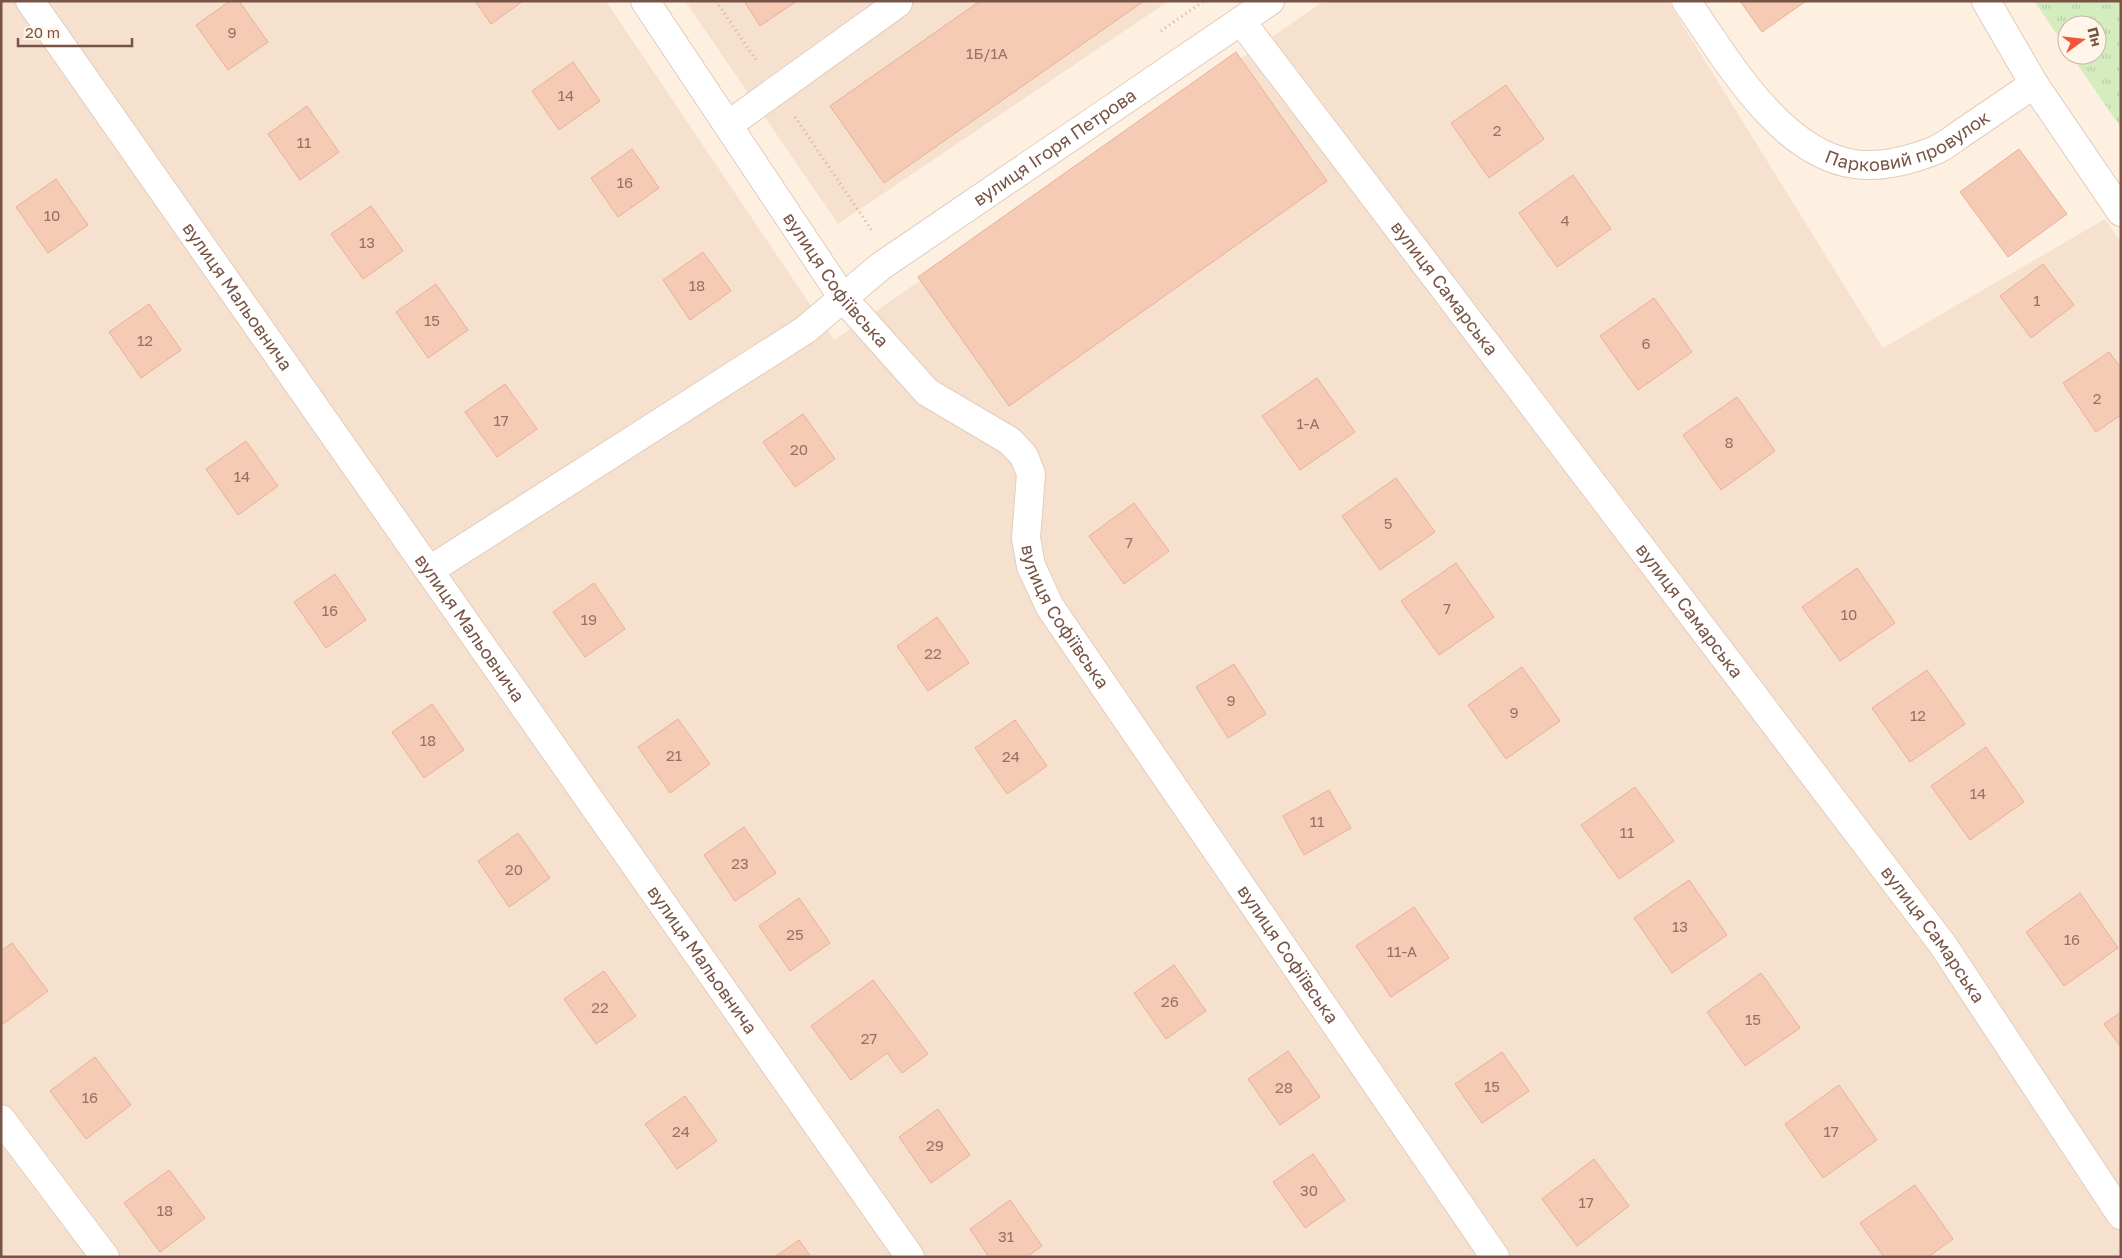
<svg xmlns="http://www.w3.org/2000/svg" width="2122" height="1258" viewBox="0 0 2122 1258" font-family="'Golos Text',sans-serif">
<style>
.residential{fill:#f6e1cf}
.park{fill:url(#park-tufts)}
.building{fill:#f6cbb6;stroke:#e9af96}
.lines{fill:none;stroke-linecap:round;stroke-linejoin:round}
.minor-casing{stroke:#e3ccbc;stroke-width:30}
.path{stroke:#daae9a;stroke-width:3;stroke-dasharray:1 4;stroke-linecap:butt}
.minor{stroke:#fff;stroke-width:28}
.labels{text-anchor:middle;stroke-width:4;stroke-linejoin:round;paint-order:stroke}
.number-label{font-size:15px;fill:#977262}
.street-label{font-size:18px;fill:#775446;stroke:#fff5e9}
</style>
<defs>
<pattern id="park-tufts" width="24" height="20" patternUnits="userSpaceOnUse" patternTransform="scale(1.25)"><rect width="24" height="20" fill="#d5ecbf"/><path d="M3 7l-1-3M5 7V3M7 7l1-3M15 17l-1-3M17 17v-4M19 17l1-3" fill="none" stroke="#bacca6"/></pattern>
</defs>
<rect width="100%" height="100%" fill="#fef0e1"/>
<path class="residential" d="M1 1H606L834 340 1324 1H1668L1883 348 2105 219 2121 242V1257H1Z
M685 1H1169L838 224Z"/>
<path class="park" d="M2034 1H2121V128L2071 55H2097V25H2067V49Z"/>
<path class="building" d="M230 1H239L268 42 228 70 196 25Z
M475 1H523L491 24Z
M744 1H797L760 26Z
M980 1H1144L884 183 830 106Z
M1740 1H1806L1762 32Z
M1236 52 1327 181 1009 406 918 277Z
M573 62 600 101 559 130 532 91Z
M1506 85 1544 139 1489 178 1451 123Z
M307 106 339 152 300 180 268 134Z
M632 149 659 188 618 217 591 178Z
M2019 149 2067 214 2008 257 1960 192Z
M1573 175 1611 229 1557 267 1519 213Z
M56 179 88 225 48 253 16 207Z
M371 206 403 251 363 279 331 234Z
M703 252 731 291 690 320 663 280Z
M2043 264 2074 305 2031 338 2000 296Z
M436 284 468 330 428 358 396 312Z
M1654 298 1692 352 1638 390 1600 336Z
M149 304 181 350 141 378 109 332Z
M2109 352 2121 368V415L2096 432 2063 383Z
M1317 378 1355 432 1300 470 1262 416Z
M505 384 537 429 497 457 465 412Z
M1737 397 1775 451 1721 490 1683 435Z
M803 414 835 459 795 487 763 442Z
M246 441 278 486 238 515 206 469Z
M1396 478 1435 532 1380 570 1342 516Z
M1134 503 1169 551 1124 584 1089 536Z
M1456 563 1494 617 1439 655 1401 601Z
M1857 568 1895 623 1840 661 1802 607Z
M335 574 366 620 326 648 294 602Z
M594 583 625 629 585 657 553 612Z
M937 617 969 663 928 691 897 646Z
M1234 664 1266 714 1228 738 1196 687Z
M1522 667 1560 721 1506 759 1468 705Z
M1927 670 1965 724 1910 762 1872 708Z
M432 704 464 750 424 778 392 732Z
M678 719 710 764 670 793 638 747Z
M1015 720 1047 766 1007 794 975 748Z
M1986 747 2024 802 1970 840 1931 786Z
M1635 787 1674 841 1619 879 1581 825Z
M1329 790 1351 828 1304 855 1283 816Z
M744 827 776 873 735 901 704 855Z
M518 833 550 878 509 907 478 861Z
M1689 880 1727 935 1672 973 1634 918Z
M2080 893 2118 948 2064 986 2026 932Z
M799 898 830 943 790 971 759 926Z
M1414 907 1449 958 1391 997 1356 946Z
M12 943 48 991 3 1024 1 1021V951Z
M1174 965 1206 1011 1166 1039 1134 993Z
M604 971 636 1016 596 1044 564 999Z
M1761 973 1800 1028 1745 1066 1707 1012Z
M873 980 928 1054 902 1073 887 1053 851 1080 811 1026Z
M2121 1012V1047L2104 1024Z
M1288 1051 1320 1097 1280 1125 1248 1079Z
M1502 1052 1529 1091 1482 1123 1455 1084Z
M95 1057 131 1105 86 1139 50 1091Z
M1839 1085 1877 1140 1823 1178 1785 1124Z
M685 1096 717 1141 677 1169 645 1124Z
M938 1109 970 1155 931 1183 899 1137Z
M1313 1154 1345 1200 1305 1228 1273 1182Z
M1594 1159 1629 1206 1577 1246 1542 1199Z
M169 1170 205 1218 160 1252 124 1203Z
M1915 1185 1953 1239 1928 1257H1884L1860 1223Z
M1010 1200 1042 1246 1027 1257H989L970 1229Z
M799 1240 811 1257H775Z"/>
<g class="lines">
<g class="minor-casing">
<g id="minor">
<path id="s1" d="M30 1 910 1257"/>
<path id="s2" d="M645 1 843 298 927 392 1010 441 1024 456 1031 474 1026 538 1031 566 1050 607 1495 1257"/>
<path id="s3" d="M1686 1C1726 58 1779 153 1854 164 1881 168 1911 160 1936 150 1947 145 1957 136 1968 129 1990 114 2012 99 2034 84L2121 212"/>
<path d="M1986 1 2034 84"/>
<path id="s4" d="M1241 21 1943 945 2121 1215"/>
<path d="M728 125 898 3"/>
<path id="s5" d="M430 570 805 330 881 266 1270 1"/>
<path d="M1 1119 105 1257"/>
</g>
</g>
<path class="path" d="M716 1 758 63
M1161 31 1204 1
M795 117 873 232"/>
<use href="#minor" class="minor"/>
</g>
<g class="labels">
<g class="number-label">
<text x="232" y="38">9</text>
<text x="987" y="59">1Б/1А</text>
<text x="566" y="101">14</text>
<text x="1497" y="136">2</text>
<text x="304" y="148">11</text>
<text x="625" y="188">16</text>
<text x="52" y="221">10</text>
<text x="1565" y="226">4</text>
<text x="367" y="248">13</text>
<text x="697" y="291">18</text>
<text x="2037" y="306">1</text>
<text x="432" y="326">15</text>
<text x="145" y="346">12</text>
<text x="1646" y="349">6</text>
<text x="2097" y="404">2</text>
<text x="501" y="426">17</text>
<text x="1308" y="429">1-А</text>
<text x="1729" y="448">8</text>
<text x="799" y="455">20</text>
<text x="242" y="482">14</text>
<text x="1388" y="529">5</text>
<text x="1129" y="548">7</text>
<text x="1447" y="614">7</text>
<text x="330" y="616">16</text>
<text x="1849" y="620">10</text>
<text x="589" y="625">19</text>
<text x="933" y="659">22</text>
<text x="1231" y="706">9</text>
<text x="1514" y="718">9</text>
<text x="1918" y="721">12</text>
<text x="428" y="746">18</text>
<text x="674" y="761">21</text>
<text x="1011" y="762">24</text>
<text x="1978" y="799">14</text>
<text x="1317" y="827">11</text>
<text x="1627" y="838">11</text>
<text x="740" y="869">23</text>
<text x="514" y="875">20</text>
<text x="1680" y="932">13</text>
<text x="795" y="940">25</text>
<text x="2072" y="945">16</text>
<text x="1402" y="957">11-А</text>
<text x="1170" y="1007">26</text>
<text x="600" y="1013">22</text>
<text x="1753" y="1025">15</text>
<text x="869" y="1044">27</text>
<text x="1492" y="1092">15</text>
<text x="1284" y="1093">28</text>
<text x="90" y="1103">16</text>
<text x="681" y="1137">24</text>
<text x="1831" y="1137">17</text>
<text x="935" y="1151">29</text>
<text x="1309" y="1196">30</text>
<text x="1586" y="1208">17</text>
<text x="165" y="1216">18</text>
<text x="1006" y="1242">31</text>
</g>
<g class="street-label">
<text dy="6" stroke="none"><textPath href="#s3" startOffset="299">Парковий провулок</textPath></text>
<text dy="6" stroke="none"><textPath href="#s5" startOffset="755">вулиця Ігоря Петрова</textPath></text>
<text dy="6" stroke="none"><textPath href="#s2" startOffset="338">вулиця Софіївська</textPath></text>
<text dy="6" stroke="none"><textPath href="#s4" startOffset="336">вулиця Самарська</textPath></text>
<text dy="6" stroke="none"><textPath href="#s1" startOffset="361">вулиця Мальовнича</textPath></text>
<text dy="6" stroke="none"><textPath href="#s4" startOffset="741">вулиця Самарська</textPath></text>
<text dy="6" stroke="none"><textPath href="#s2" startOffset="772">вулиця Софіївська</textPath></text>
<text dy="6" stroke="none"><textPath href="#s1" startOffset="766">вулиця Мальовнича</textPath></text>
<text dy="6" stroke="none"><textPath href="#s4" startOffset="1146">вулиця Самарська</textPath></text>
<text dy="6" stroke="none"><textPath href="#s2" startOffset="1178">вулиця Софіївська</textPath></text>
<text dy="6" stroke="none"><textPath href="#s1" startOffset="1171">вулиця Мальовнича</textPath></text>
</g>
</g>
<rect width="2122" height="1258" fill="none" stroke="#775446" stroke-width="5"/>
<g transform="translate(2082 40) rotate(75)"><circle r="24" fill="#fff5e9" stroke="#c9b5a8"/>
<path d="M0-4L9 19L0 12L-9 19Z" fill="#f2563c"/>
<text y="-8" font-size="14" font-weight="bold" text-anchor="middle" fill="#775446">Пн</text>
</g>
<path d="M18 38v8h114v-8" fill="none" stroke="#775446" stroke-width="2.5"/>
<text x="25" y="38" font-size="15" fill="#775446" stroke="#fff5e9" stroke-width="4" paint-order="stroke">20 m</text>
</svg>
